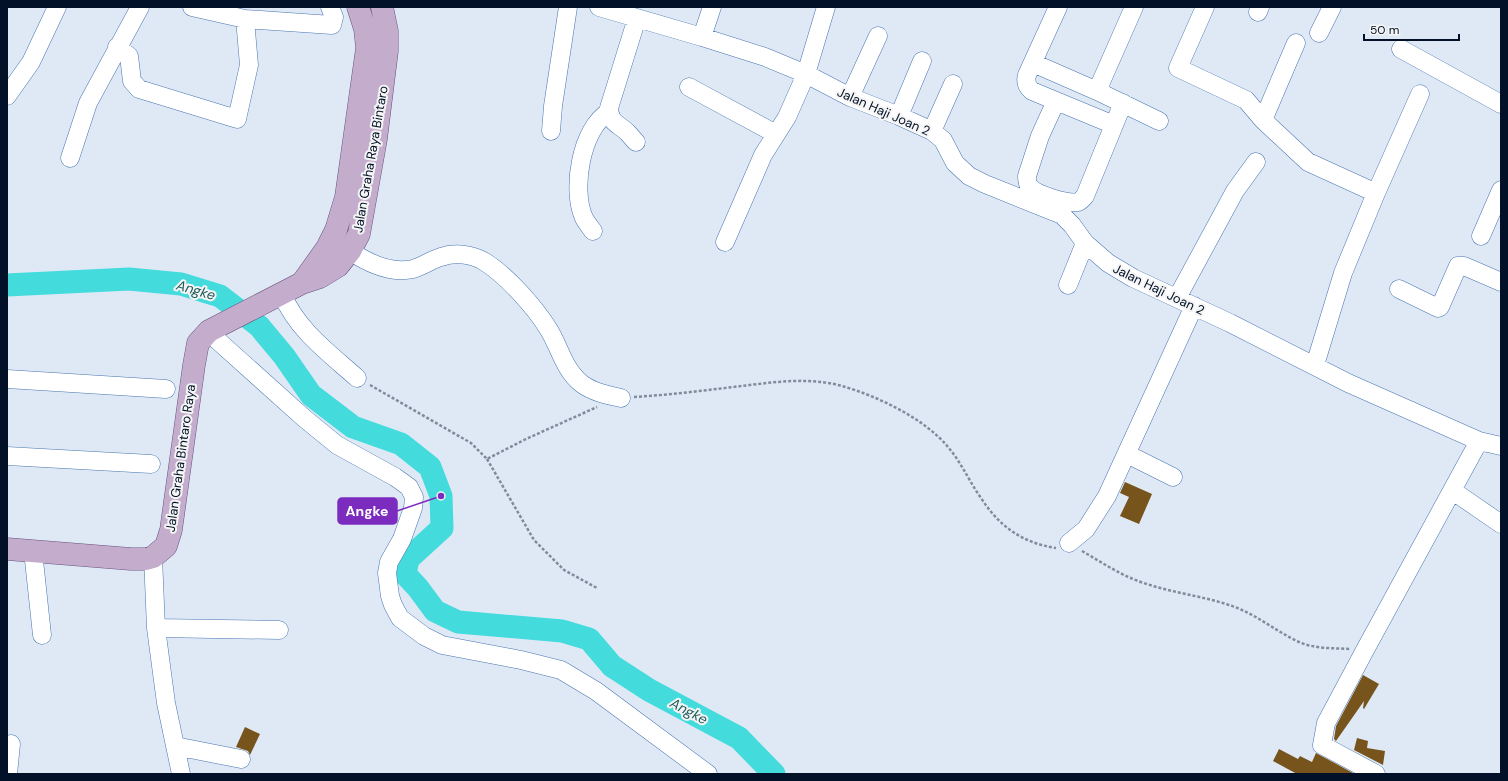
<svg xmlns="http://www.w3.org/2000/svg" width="1508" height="781" viewBox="0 0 1508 781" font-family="'DM Sans',sans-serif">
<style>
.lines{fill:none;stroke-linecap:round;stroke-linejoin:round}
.river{stroke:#43dbdc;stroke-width:23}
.building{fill:#77541c}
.minor-casing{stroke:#4775b0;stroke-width:19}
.major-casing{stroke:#66527d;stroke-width:23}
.path{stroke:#7f8c9c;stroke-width:2.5;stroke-dasharray:3 2;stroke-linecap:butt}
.minor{stroke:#fff;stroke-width:18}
.major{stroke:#c4accd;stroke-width:22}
.labels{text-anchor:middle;stroke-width:4;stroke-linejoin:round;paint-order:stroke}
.street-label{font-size:13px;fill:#021127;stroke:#f5f5f5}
.water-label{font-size:14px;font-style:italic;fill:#1e5b5b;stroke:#f5f5f5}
.leader{fill:none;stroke:#7b2cbf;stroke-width:1.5}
.callout-dot{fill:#7b2cbf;stroke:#f5f5f5;stroke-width:1.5}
.callout{fill:#7b2cbf;stroke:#7b2cbf;stroke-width:1.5}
.callout-label{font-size:14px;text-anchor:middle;font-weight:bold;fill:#fff}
</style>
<rect width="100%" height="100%" fill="#dfe9f6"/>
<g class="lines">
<path class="river" d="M7 285 129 279 181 284 220 296 259 326 284 356 311 395 353 427 401 444 430 467 441 496 442 528 408 559 405 574 418 588 435 611 458 622 562 631 589 639 612 666 649 690 739 738 774 774"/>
</g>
<path class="building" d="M1125 482 1152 494 1139 524 1120 516 1129 497 1120 493Z
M1363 675 1379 684 1364 709 1363 708 1364 701 1336 741 1334 739 1336 726Z
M245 727 260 734 250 755 248 751 236 747Z
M1357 738 1368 741 1367 748 1385 751 1383 765 1354 750Z
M1279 749 1298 759 1300 756 1312 762 1316 753 1353 773 1297 774 1273 761Z"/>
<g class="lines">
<g class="minor-casing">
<path id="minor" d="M192 7 245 19 332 25 334 17 330 7
M599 7 702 37 765 57 806 74 850 97 899 116 932 131 943 140 955 163 969 176 985 184 1062 215 1072 225 1085 243 1108 263 1133 278 1230 323 1348 383 1479 441 1501 446
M1058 7 1027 75C1025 82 1027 87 1032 91L1114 125
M1205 7 1178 68 1246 100 1263 120 1308 162 1376 193
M1258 12 1260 7
M1319 33 1332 7
M702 37 712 7
M117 47 129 56 132 81 139 89 237 119 249 65 245 19
M1401 49 1501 104
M1033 63 1097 91 1159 121
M689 87 776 134
M1097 91 1134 7
M7 96 31 62 57 7
M850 97 878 36
M1056 101 1040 136 1027 176C1027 180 1027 184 1030 187 1036 195 1068 204 1078 202 1081 201 1083 198 1085 196L1123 103
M899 116 922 61
M1263 120 1296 43
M551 131 553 106 568 7
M932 131 953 84
M636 142C633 139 630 135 627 132 617 123 610 123 609 108L637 18
M70 158 88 103 140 7
M593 231C590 227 586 222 584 218 571 190 581 128 609 112
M1481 236 1501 190
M725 242 763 155 787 117 806 74 826 7
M350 251C368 263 391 274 413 269 423 266 431 260 441 257 455 252 472 254 485 262 507 276 535 307 549 330 560 348 564 370 582 384 593 392 607 395 621 398
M1068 285 1085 243
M1399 289 1438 308 1440 307 1458 266H1464L1501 282
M282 294C297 330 329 353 357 378
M1177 298 1235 191 1256 162
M209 331 216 339 304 418 337 445 395 477 409 487 414 497 413 508 402 539 389 562 387 573 390 596 393 605 400 618 424 636 442 645 521 660 561 670 596 691 708 774
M1315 365 1343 273 1376 193 1420 94
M7 379 166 389
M1127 454 1173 477
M7 456 151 464
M1453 491 1501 524
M1069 543 1086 529 1107 496 1194 306
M33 551 42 635
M153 557 156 628 166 703 181 774
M156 628 279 630
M175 746 241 759
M8 774 11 744
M1376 774 1322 745 1326 723 1365 650 1479 441"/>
</g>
<g class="major-casing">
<path id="major" d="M302 283 327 248 336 230 346 197 367 48 365 29 358 7
M7 549 131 559H146L153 557 166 546 171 530 194 365 198 343 209 331 302 283 320 277 338 266 350 251 359 234 376 139 387 51V31L382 7"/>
</g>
<path class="path" d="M370 385 471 443 487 459 526 439 597 407
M634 397C667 395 700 391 733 387 769 383 806 376 842 386 877 396 924 418 948 447 961 462 969 481 981 498 999 526 1022 543 1056 548
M487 459 534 540 564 570 597 588
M1082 551C1103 563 1123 577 1147 584 1174 593 1202 596 1229 605 1255 613 1275 631 1299 642 1315 649 1333 648 1350 649"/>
<use href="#minor" class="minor"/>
<use href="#major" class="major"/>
</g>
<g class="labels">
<g class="street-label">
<text transform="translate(884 111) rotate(24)" y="5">Jalan Haji Joan 2</text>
<text transform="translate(370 159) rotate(-80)" y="5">Jalan Graha Raya Bintaro</text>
<text transform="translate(1159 289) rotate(26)" y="5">Jalan Haji Joan 2</text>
<text transform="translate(180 458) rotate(-82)" y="5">Jalan Graha Bintaro Raya</text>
</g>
<g class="water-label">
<text transform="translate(196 290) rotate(16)" y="5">Angke</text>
<text transform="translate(689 711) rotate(28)" y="5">Angke</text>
</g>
</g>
<path class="leader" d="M441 496L397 511"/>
<circle class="callout-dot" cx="441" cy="496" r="4"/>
<rect class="callout" x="338" y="498" width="59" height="26" rx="4"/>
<g class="callout-label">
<text x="367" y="516">Angke</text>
</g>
<rect width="1508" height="781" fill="none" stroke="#021127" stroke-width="16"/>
<path d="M1364 34v6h95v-6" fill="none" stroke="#021127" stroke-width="2"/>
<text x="1370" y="34" font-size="12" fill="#021127" stroke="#f5f5f5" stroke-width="3" paint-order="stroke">50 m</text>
</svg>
